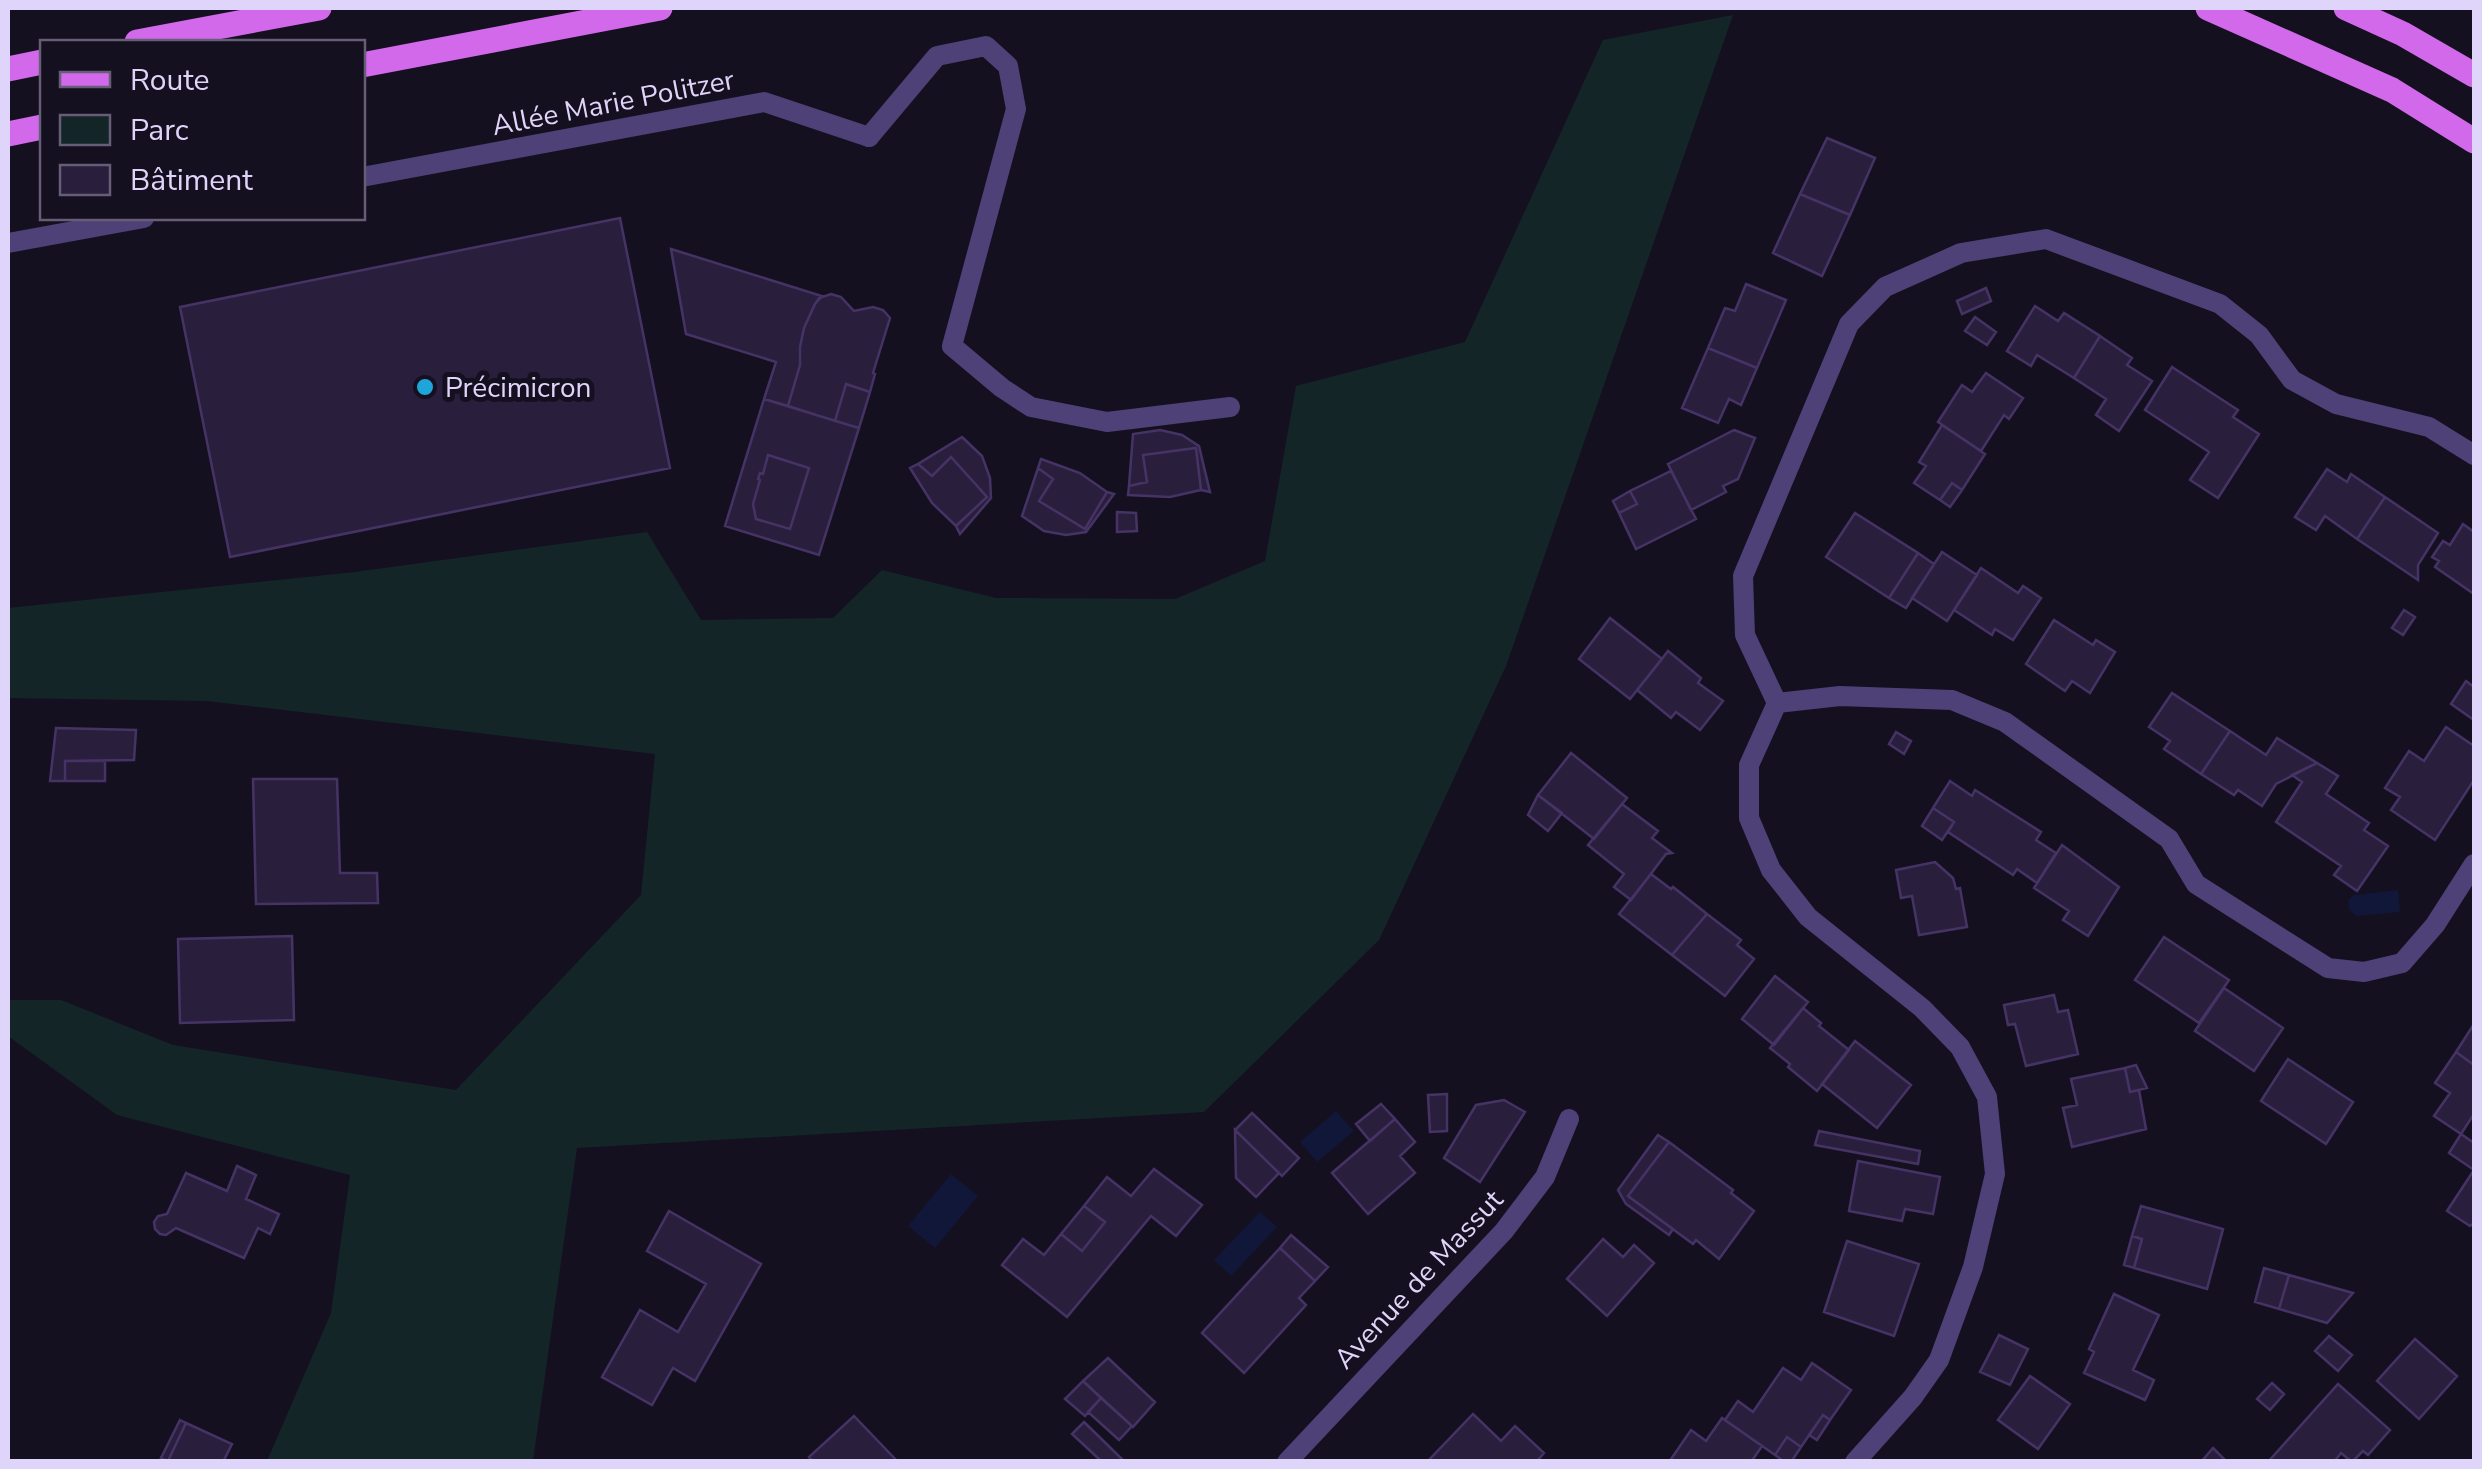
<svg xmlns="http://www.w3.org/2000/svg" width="2482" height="1469" viewBox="0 0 2482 1469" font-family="'Nunito Sans',sans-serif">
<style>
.green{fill:#142528}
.water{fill:#101738}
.building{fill:#2a1e3d;stroke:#463366;stroke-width:2.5;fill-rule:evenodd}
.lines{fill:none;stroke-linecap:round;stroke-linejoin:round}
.lane{stroke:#4d4178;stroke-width:20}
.street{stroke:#4d4178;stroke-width:20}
.primary{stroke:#d169ea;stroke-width:25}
.poi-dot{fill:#1ea6da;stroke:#15101f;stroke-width:4}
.labels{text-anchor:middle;stroke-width:10;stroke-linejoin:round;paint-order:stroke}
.street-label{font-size:28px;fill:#dfd4f9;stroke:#15101f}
.poi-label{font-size:28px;fill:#dfd4f9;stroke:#15101f;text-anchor:start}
</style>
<rect width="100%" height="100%" fill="#15101f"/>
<path class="green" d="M1733 15 1506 666 1379 940 1204 1112 577 1148 533 1461H267L331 1313 350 1175 117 1115 8 1036V1000H61L173 1045 456 1090 641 895 655 754 207 701 8 698V608L355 572 647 532 701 620 833 618 882 570 996 598 1175 599 1265 561 1296 386 1465 342 1603 40Z"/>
<path class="water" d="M2398 890 2400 912 2357 916 2349 910 2348 901 2354 895Z
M1336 1111 1354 1131 1317 1162 1300 1142Z
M951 1174 978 1196 935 1248 908 1226Z
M1260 1212 1277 1227 1231 1276 1214 1260Z"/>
<path class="building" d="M1827 138 1875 158 1850 215 1800 194Z
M1800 194 1850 215 1822 276 1773 253Z
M620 218 670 468 230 557 180 307Z
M671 249 822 296 815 304 804 328 800 347V365L788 406 764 399 776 362 686 334Z
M1746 284 1786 300 1757 368 1708 348 1725 308 1735 311Z
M1986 288 1991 301 1962 314 1957 301Z
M831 294 841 297 854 311 873 307 883 310 890 318 873 373 875 374 870 392 846 384 835 421 788 406 800 365V347L804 328 815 304 819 298Z
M2035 306 2058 321 2064 313 2100 336 2074 378 2037 355 2031 366 2007 351Z
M1975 317 1996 332 1987 345 1965 331Z
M2100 336 2132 358 2127 365 2152 381 2119 431 2096 415 2106 399 2074 378Z
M1708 348 1757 368 1741 405 1729 399 1718 423 1682 408Z
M2172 367 2238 410 2233 417 2259 434 2218 498 2190 480 2209 452 2145 410Z
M1986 373 2023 398 2009 419 2004 415 1981 451 1938 422 1962 385 1972 392Z
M846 384 870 392 859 428 835 421Z
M764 399 859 428 819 555 725 526ZM768 455 809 468 790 529 756 519 753 504 760 480 758 479 760 473 763 474Z
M1942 425 1985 454 1962 490 1952 483 1940 500 1914 483 1926 466 1919 462Z
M1160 430 1182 435 1199 446 1210 492 1201 490 1196 448 1143 455 1147 482 1129 486 1133 434Z
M1734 430 1755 438 1738 479 1723 486 1726 492 1691 510 1668 464Z
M962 437 982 456 990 478 991 498 960 534 956 526 987 497 951 457 932 476 918 464Z
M1196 448 1201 490 1170 497 1128 495 1129 486 1147 482 1143 455Z
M768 455 809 468 790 529 756 519 753 504 760 480 758 479 760 473 763 474Z
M951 457 987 497 956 526 932 503 910 468 918 464 932 476Z
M1041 459 1080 473 1107 492 1085 529 1039 501 1053 479 1038 468Z
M1038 468 1053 479 1039 501 1085 529 1107 492 1114 494 1086 532 1066 535 1044 531 1022 516Z
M2327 469 2347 482 2351 474 2385 497 2357 539 2325 516 2316 530 2295 517Z
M1671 471 1696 519 1636 549 1619 513 1637 504 1630 491Z
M1952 483 1962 490 1950 507 1940 500Z
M1630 491 1637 504 1619 513 1613 501Z
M2385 497 2438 533 2418 565V580L2357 539Z
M1117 512 1136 513 1137 531 1117 532Z
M1855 513 1918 553 1889 598 1826 557Z
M2463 524 2474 532V594L2435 567 2439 561 2432 557 2443 541 2450 545Z
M1942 552 1977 575 1947 621 1912 598Z
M1918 553 1934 564 1906 608 1889 598Z
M1981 568 2018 593 2023 586 2041 598 2013 640 1995 629 1992 635 1954 610Z
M2404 610 2415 617 2403 635 2392 628Z
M1610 618 1662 659 1630 699 1579 659Z
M2054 620 2093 645 2096 640 2115 652 2090 693 2072 681 2065 691 2026 664Z
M1668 651 1701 678 1698 683 1723 701 1700 730 1676 712 1671 718 1637 690Z
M2466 681 2474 687V720L2451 704Z
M2172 693 2230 731 2201 774 2164 749 2170 741 2149 727Z
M2446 727 2474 746V780L2435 840 2391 810 2400 797 2385 788 2409 751 2424 761Z
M56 728 136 730 134 760 65 761V781H50Z
M2230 731 2266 755 2277 738 2317 763 2276 784 2262 806 2238 790 2234 795 2201 774Z
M1896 732 1911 741 1904 754 1889 744Z
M1571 753 1627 798 1594 839 1538 795Z
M65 761H105V781H65Z
M2317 763 2338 776 2326 794 2369 823 2364 830 2388 846 2357 891 2334 875 2341 866 2276 822 2302 782 2292 775Z
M253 779H337L340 873H377L378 903 256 904Z
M1950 781 1972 796 1975 790 2041 832 2036 840 2056 853 2037 883 2017 869 2013 875 1948 832 1954 822 1933 808Z
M1538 795 1562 813 1548 831 1528 815Z
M1622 804 1658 831 1652 838 1672 853 1666 854 1631 900 1614 887 1624 874 1588 845Z
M1933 808 1954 822 1942 840 1922 826Z
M2062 845 2119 887 2088 936 2063 920 2069 911 2034 888Z
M1935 862 1953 878 1956 889 1960 888 1967 927 1919 935 1912 896 1901 898 1896 870Z
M1651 874 1671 889 1673 887 1707 914 1672 955 1619 914Z
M1707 914 1741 940 1737 945 1754 959 1725 996 1672 955Z
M292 936 294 1020 180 1023 178 939Z
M2164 937 2229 980 2199 1023 2135 980Z
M1775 976 1808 1002 1774 1045 1742 1019Z
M2224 988 2283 1028 2254 1071 2195 1031Z
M2054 995 2058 1012 2068 1010 2078 1054 2026 1066 2015 1024 2008 1025 2004 1005Z
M1803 1008 1821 1023 1819 1026 1849 1050 1817 1091 1788 1067 1790 1064 1770 1048Z
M2474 1024V1065L2456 1052Z
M1855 1041 1911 1085 1877 1128 1822 1084Z
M2456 1052 2474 1065V1114L2461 1134 2434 1116 2450 1093 2435 1083Z
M2288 1059 2353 1102 2326 1144 2261 1101Z
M2136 1065 2147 1088 2130 1092 2125 1068Z
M2125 1068 2130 1092 2139 1090 2146 1129 2072 1147 2063 1108 2077 1105 2071 1079Z
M1447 1094V1131L1430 1132 1428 1095Z
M1504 1100 1525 1112 1480 1182 1444 1158 1476 1105Z
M1381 1104 1395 1119 1370 1141 1356 1124Z
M1252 1113 1299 1158 1282 1176 1235 1130Z
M1395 1119 1415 1142 1400 1156 1415 1173 1368 1214 1332 1173Z
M1235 1130 1279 1173 1256 1197 1236 1178Z
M1819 1131 1920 1151 1918 1164 1815 1145Z
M2461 1134 2474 1143V1170L2449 1153Z
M1658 1135 1669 1142 1628 1196 1673 1229 1669 1235 1626 1204 1618 1190Z
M1669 1142 1733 1190 1731 1193 1754 1211 1719 1259 1696 1240 1693 1244 1628 1196Z
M1858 1161 1940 1177 1933 1214 1905 1209 1902 1221 1849 1211Z
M237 1166 256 1175 246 1199 279 1214 270 1234 258 1228 244 1258 176 1228 166 1235 160 1234 155 1229 154 1222 158 1216 167 1214 186 1173 227 1191Z
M1154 1169 1202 1205 1176 1236 1151 1216 1067 1317 1002 1265 1023 1239 1044 1255 1061 1234 1082 1251 1105 1222 1084 1206 1107 1177 1131 1196Z
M2474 1170V1223L2470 1226 2447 1211Z
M1084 1206 1105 1222 1082 1251 1061 1234Z
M2141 1206 2223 1229 2207 1289 2134 1268 2142 1239 2132 1236Z
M669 1211 761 1264 695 1381 673 1368 652 1405 602 1377 640 1310 678 1332 706 1284 647 1251Z
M1291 1235 1328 1267 1315 1281 1280 1248Z
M2132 1236 2142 1239 2134 1268 2124 1265Z
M1603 1239 1623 1257 1634 1245 1654 1263 1607 1316 1567 1279Z
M1847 1241 1919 1264 1894 1336 1824 1312Z
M1280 1248 1315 1281 1299 1298 1306 1305 1244 1373 1202 1333Z
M2264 1268 2289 1275 2279 1309 2255 1302Z
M2289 1275 2353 1293 2327 1323 2279 1309Z
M2114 1294 2159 1315 2133 1370 2154 1380 2145 1400 2084 1373 2094 1352 2089 1349Z
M1999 1335 2028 1349 2010 1385 1980 1372Z
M2329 1336 2352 1355 2338 1371 2315 1351Z
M2415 1339 2457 1376 2419 1419 2377 1381Z
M1108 1358 1155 1402 1133 1427 1083 1381Z
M1812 1363 1851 1390 1830 1420 1823 1415 1801 1447 1787 1437 1775 1455 1725 1420 1738 1401 1753 1412 1783 1368 1801 1380Z
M2030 1376 2070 1404 2038 1449 1998 1420Z
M1083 1381 1101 1398 1085 1416 1065 1399Z
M2272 1383 2284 1394 2270 1410 2257 1399Z
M2338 1384 2390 1430 2368 1455 2363 1451 2352 1462 2341 1453 2334 1462H2268Z
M1101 1398 1132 1426 1119 1440 1088 1412Z
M1473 1414 1501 1441 1515 1426 1544 1453 1536 1462H1427Z
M1823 1415 1830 1420 1817 1440 1809 1435Z
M854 1416 898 1462H814L809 1457Z
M1722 1418 1762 1446 1751 1462H1669L1691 1430 1706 1441Z
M180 1420 186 1423 168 1461 161 1458Z
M1084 1422 1125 1462H1097L1099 1459 1072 1434Z
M186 1423 232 1444 223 1462H160L161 1458 168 1461Z
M1787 1437 1801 1447 1791 1462H1785L1775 1455Z
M2213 1448 2227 1462H2201Z"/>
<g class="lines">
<path class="lane" d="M869 137 937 56 986 46 1008 66 1016 109 952 346 1002 388 1031 407 1107 422 1230 407"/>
<path class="street" d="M362 177 764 102 869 137
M8 243 144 218
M1777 703 1840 696 1952 700 2005 722 2169 839 2196 884 2328 968 2364 972 2402 963 2435 925 2474 864
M1287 1462 1504 1231 1545 1177 1569 1119
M1855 1462 1913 1397 1939 1360 1973 1267 1995 1174 1987 1097 1960 1047 1922 1008 1808 917 1771 870 1749 818V765L1777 703 1745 635 1743 576 1849 324 1885 287 1961 253 2046 239 2220 304 2259 335 2292 380 2336 404 2429 427 2474 455"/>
<path class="primary" d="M2208 8 2392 90 2474 141
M2346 8 2403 34 2474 75
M137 42 319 8
M362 65 660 8
M8 69 42 62
M8 134 42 127"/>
</g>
<circle class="poi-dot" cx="425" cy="387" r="10"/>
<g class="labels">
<g class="street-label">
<text transform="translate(613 102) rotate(-11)" y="10">Allée Marie Politzer</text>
<text transform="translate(1418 1279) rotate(-47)" y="10">Avenue de Massut</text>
</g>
<g class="poi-label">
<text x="445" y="397">Précimicron</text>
</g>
</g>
<rect width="2482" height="1469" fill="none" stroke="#dfd4f9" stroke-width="20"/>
<rect x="40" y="40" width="325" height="180" fill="#15101f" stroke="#665e76" stroke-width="2.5"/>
<rect x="60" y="72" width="50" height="15" fill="#d169ea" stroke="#665e76" stroke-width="2.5"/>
<text x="130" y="90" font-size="30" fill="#dfd4f9">Route</text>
<rect x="60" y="115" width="50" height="30" fill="#142528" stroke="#665e76" stroke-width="2.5"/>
<text x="130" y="140" font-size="30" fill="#dfd4f9">Parc</text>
<rect x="60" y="165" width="50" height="30" fill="#2a1e3d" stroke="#665e76" stroke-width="2.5"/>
<text x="130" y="190" font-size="30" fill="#dfd4f9">Bâtiment</text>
</svg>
